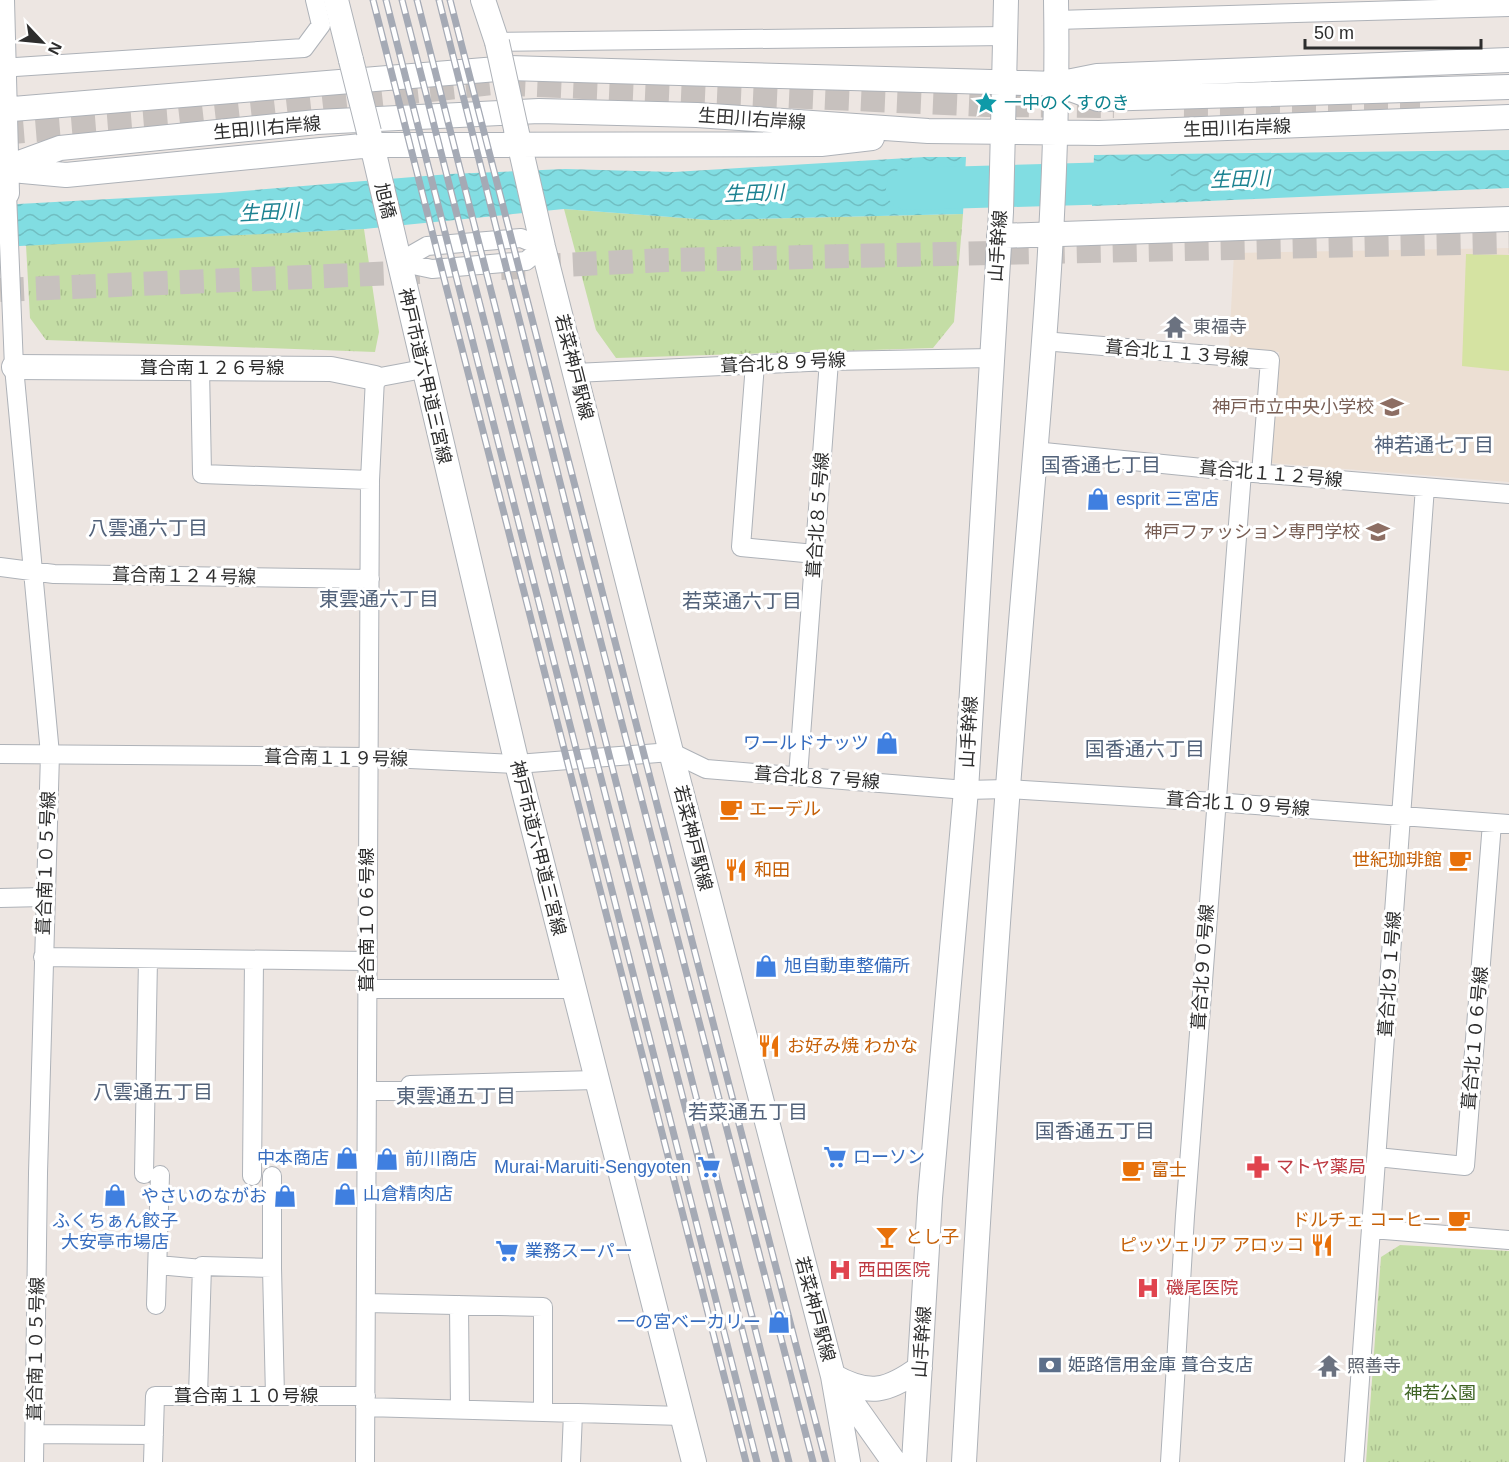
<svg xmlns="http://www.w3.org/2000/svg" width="1509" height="1462" viewBox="0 0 1509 1462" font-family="Helvetica,'Noto Sans JP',sans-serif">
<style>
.education{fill:#ecdfd3}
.park{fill:url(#park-tufts)}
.pitch{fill:#d5e3a2}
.water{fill:url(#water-waves)}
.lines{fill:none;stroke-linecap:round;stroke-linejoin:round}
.river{stroke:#81dde2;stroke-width:42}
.tertiary-tunnel{stroke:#c7c1be;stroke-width:24;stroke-dasharray:24 12;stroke-linecap:butt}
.minor-casing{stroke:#aeb2b8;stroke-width:20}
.tertiary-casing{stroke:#aeb2b8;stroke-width:26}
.minor{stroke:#fff;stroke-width:18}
.tertiary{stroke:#fff;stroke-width:24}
.rail-casing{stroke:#a5aab5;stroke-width:7}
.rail{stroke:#fff;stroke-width:4.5;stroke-dasharray:14;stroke-linecap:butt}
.tertiary-bridge-casing{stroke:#aeb2b8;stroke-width:26;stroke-linecap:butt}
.tertiary-bridge{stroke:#fff;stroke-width:24}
.labels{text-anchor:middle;stroke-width:6;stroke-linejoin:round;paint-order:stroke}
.culture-label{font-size:18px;fill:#0d838f;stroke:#fff;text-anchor:start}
.street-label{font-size:18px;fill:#2d2d2d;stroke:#fff}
.worship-label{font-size:18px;fill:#5b616d;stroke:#fff;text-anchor:start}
.education-label{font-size:18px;fill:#785e54;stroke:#fff;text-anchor:end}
.shop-label{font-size:18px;fill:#366cbe;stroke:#fff;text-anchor:start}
.food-label{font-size:18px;fill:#c56008;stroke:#fff;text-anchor:start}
.health-label{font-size:18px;fill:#be3a42;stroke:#fff;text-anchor:start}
.service-label{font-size:18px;fill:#4e5e75;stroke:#fff;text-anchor:start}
.park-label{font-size:18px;fill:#3f6424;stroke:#fff}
.water-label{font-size:20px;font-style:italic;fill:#1d8291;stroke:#fff}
.neighbourhood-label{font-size:20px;fill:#52627a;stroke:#fff}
</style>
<defs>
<pattern id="park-tufts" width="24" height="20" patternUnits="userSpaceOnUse" patternTransform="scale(1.5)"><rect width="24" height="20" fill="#c4dda5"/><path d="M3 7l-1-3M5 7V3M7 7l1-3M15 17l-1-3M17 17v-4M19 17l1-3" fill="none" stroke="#a9be8e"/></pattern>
<pattern id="water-waves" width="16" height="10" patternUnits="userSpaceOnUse" patternTransform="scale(1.5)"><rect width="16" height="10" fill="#81dde2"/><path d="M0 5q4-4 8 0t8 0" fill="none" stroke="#70bec2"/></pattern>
</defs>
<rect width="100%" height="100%" fill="#ede6e2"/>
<path class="education" d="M1509 248V482L1269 463 1279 352 1229 348 1234 253Z"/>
<path class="park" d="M564 209 710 220 963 214 954 322 933 348 616 358 596 330Z
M364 229 379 332 375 352 46 340 30 318 26 245Z
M1400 1245 1509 1251V1462H1366L1381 1257Z"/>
<path class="pitch" d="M1466 254 1509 255V371L1462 366Z"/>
<path class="water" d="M1509 150V188L1092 206 1094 155Z
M925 157H966L963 214 710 220 564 209 364 229 0 247V205L219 193 450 174 565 169 674 172Z"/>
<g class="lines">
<path class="river" d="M907 189 1151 182"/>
<path class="tertiary-tunnel" d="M1184 107 1420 109
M0 133 173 119 492 83 988 105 1114 106
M501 268 666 260 1509 242
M0 290 421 272"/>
<g class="minor-casing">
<path id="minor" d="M1056 20 1509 7
M497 42 1006 36
M0 68 304 48 321 25 315 0
M7 193 14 367 50 754 38 1173 34 1462
M521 238 543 247 526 261 432 269 399 262 427 246Z
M1043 341 1270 360 1261 474
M755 364 741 547 815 554
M200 368 202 474 370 480
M575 373 829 361 992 358
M1034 451 1242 472 1509 494
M0 567 54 574 370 579
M0 754 368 757 517 764 671 752 706 769 966 790 1007 789 1215 802 1509 824
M798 776 829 361
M0 898 44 897
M43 957 366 961
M366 989H573
M367 1091H410V1085L596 1080
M1377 1157 1465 1166 1492 823
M144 1174 148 959
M252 1176 254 960
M272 1176V1268
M1372 1229 1509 1240
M158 1265 202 1269
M367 1303 543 1307V1412
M156 1305 160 1175
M459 1305 460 1410
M198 1396 202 1266 272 1268 275 1396
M365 1407 682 1416
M35 1434 154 1435
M153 1462 155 1396H366
M365 1462 370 480 375 378 423 369
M571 1462 573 1413
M1170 1462 1185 1216 1242 472
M1354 1462 1425 487"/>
</g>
<g class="tertiary-casing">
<path id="tertiary" d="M2 0 7 193
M336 0 351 60
M483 0 497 42
M1057 84 1097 76 1509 60
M0 110 509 68 1057 84 1098 99 1509 87
M516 129 543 247 671 752 833 1376 848 1462
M369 132 517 764 694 1462
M0 170 60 148 317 122 539 111 697 115 928 131 1099 133 1509 117
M12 170 66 175 372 145 821 144 872 138
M999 236 1509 219
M14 367 331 369 375 378
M833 1376C869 1396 887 1392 920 1368
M838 1383 894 1462
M914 1462 930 1198 966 790 1001 212 1006 0
M964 1462C979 1190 997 918 1019 647 1036 432 1060 216 1056 0"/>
</g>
<use href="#minor" class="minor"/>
<use href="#tertiary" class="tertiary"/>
<g class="rail-casing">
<path id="rail" d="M373 0 746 1462
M386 0 757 1462
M402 0 776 1462
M417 0 789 1462
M439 0 575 542 813 1462
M450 0 826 1462"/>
</g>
<use href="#rail" class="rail"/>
<g class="tertiary-bridge-casing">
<path id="tertiary-bridge" d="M497 42 516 129
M351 60 369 132"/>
</g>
<use href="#tertiary-bridge" class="tertiary-bridge"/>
</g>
<defs>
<g id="sight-bare" transform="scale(1.8)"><path d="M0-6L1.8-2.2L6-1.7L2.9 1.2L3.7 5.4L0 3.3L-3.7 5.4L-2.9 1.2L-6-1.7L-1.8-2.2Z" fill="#0f9aa8" stroke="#fff" stroke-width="2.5" paint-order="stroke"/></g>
<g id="temple-bare" transform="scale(1.8)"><path d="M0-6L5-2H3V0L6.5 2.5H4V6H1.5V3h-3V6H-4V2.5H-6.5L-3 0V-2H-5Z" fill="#6b7280" stroke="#fff" stroke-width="2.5" paint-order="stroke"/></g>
<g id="school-bare" transform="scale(1.8)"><path d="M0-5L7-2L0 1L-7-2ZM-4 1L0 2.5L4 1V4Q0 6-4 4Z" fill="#8d6e63" stroke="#fff" stroke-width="2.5" paint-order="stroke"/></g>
<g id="shop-bare" transform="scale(1.8)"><path d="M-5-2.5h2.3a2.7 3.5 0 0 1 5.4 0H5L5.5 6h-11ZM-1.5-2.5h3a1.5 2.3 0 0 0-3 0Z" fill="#3f7fe0" stroke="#fff" stroke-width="2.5" paint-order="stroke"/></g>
<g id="cafe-bare" transform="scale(1.8)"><path d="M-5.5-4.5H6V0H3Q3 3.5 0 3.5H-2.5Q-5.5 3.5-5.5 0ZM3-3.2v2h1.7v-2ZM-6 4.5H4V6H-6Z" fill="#e8710a" stroke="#fff" stroke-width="2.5" paint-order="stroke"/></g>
<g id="restaurant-bare" transform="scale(1.8)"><path d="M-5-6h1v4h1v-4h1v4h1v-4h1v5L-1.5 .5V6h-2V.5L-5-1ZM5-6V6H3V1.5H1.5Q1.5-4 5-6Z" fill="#e8710a" stroke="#fff" stroke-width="2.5" paint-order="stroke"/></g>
<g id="supermarket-bare" transform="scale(1.8)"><path d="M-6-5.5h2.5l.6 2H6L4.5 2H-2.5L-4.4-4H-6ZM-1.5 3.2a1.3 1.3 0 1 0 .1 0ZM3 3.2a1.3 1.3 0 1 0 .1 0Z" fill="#3f7fe0" stroke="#fff" stroke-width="2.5" paint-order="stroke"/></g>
<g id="pharmacy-bare" transform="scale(1.8)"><path d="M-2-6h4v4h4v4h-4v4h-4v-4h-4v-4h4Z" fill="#e0444e" stroke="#fff" stroke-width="2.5" paint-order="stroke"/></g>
<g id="bar-bare" transform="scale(1.8)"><path d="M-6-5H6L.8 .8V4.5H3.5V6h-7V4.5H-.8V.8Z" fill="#e8710a" stroke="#fff" stroke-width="2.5" paint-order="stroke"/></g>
<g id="hospital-bare" transform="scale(1.8)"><path d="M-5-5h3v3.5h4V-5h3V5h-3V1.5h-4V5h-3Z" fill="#e0444e" stroke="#fff" stroke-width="2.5" paint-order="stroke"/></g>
<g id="bank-bare" transform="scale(1.8)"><path d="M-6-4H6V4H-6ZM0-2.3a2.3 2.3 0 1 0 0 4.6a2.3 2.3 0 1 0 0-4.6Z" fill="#5c6f8a" stroke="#fff" stroke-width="2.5" paint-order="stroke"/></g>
</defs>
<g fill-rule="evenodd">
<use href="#sight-bare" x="986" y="103"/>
<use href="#temple-bare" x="1175" y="327"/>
<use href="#school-bare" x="1392" y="407"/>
<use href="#shop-bare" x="1098" y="499"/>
<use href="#school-bare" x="1378" y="532"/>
<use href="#shop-bare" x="887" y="743"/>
<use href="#cafe-bare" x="731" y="809"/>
<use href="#cafe-bare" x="1460" y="860"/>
<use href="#restaurant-bare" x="736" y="870"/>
<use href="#shop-bare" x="766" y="966"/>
<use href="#restaurant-bare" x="769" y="1046"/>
<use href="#supermarket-bare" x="835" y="1157"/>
<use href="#shop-bare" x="347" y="1158"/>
<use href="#shop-bare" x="387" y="1159"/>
<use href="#supermarket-bare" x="709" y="1167"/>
<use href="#pharmacy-bare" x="1258" y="1167"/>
<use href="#cafe-bare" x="1133" y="1170"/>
<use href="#shop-bare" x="345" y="1194"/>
<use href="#shop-bare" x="115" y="1195"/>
<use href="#shop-bare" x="285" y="1196"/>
<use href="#cafe-bare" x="1459" y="1220"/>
<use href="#bar-bare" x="887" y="1237"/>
<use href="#restaurant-bare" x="1322" y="1245"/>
<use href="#supermarket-bare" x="507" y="1251"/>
<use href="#hospital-bare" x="840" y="1270"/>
<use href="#hospital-bare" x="1148" y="1288"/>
<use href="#shop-bare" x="779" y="1322"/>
<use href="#bank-bare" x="1050" y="1365"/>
<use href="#temple-bare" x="1329" y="1366"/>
</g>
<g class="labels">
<g class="culture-label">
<text x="1004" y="109">一中のくすのき</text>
</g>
<g class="street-label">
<text transform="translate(752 119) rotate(4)" y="6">生田川右岸線</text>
<text transform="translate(267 128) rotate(-5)" y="6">生田川右岸線</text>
<text transform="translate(1237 128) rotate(-2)" y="6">生田川右岸線</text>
<text transform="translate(385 201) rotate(77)" y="6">旭橋</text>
<text transform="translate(998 246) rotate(-86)" y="6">山手幹線</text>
<text transform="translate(1177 353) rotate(5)" y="6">葺合北１１３号線</text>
<text transform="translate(783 363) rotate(-3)" y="6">葺合北８９号線</text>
<text transform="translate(574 367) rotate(76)" y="6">若菜神戸駅線</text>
<text x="212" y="374">葺合南１２６号線</text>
<text transform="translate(425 376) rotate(77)" y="6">神戸市道六甲道三宮線</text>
<text transform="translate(1271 474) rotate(5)" y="6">葺合北１１２号線</text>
<text transform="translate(818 515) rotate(-86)" y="6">葺合北８５号線</text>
<text transform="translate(184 576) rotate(1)" y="6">葺合南１２４号線</text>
<text transform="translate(969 732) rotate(-87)" y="6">山手幹線</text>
<text transform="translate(336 758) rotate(1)" y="6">葺合南１１９号線</text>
<text transform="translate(817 778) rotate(4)" y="6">葺合北８７号線</text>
<text transform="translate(1238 804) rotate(4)" y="6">葺合北１０９号線</text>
<text transform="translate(693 838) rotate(76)" y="6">若菜神戸駅線</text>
<text transform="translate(538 848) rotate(76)" y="6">神戸市道六甲道三宮線</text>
<text transform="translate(46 863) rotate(-88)" y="6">葺合南１０５号線</text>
<text transform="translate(367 920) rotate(-90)" y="6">葺合南１０６号線</text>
<text transform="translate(1203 967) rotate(-86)" y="6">葺合北９０号線</text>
<text transform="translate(1390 974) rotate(-86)" y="6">葺合北９１号線</text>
<text transform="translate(1475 1038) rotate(-85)" y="6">葺合北１０６号線</text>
<text transform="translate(815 1309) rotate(75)" y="6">若菜神戸駅線</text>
<text transform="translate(922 1342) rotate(-86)" y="6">山手幹線</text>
<text transform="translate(36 1349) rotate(-89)" y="6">葺合南１０５号線</text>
<text x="246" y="1402">葺合南１１０号線</text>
</g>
<g class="worship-label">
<text x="1193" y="333">東福寺</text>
<text x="1347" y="1372">照善寺</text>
</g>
<g class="education-label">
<text x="1374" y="413">神戸市立中央小学校</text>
<text x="1360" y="538">神戸ファッション専門学校</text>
</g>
<g class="shop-label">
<text x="1116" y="505">esprit 三宮店</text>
<text x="869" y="749" text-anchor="end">ワールドナッツ</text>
<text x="784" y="972">旭自動車整備所</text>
<text x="853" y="1163">ローソン</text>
<text x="329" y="1164" text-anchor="end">中本商店</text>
<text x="405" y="1165">前川商店</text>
<text x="691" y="1173" text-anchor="end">Murai-Maruiti-Sengyoten</text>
<text x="363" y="1200">山倉精肉店</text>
<text x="267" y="1202" text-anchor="end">やさいのながお</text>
<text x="115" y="1227" text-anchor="middle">ふくちぁん餃子<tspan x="115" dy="21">大安亭市場店</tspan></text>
<text x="525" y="1257">業務スーパー</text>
<text x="761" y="1328" text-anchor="end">一の宮ベーカリー</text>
</g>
<g class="food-label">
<text x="749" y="815">エーデル</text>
<text x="1442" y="866" text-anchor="end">世紀珈琲館</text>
<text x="754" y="876">和田</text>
<text x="787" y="1052">お好み焼 わかな</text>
<text x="1151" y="1176">富士</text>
<text x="1441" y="1226" text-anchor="end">ドルチェ コーヒー</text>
<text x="905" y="1243">とし子</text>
<text x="1304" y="1251" text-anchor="end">ピッツェリア アロッコ</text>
</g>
<g class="health-label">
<text x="1276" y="1173">マトヤ薬局</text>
<text x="858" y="1276">西田医院</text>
<text x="1166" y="1294">磯尾医院</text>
</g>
<g class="service-label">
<text x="1068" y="1371">姫路信用金庫 葺合支店</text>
</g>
<g class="park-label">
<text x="1440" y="1399">神若公園</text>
</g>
<g class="water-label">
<text transform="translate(1240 179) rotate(-2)" y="7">生田川</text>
<text transform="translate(754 193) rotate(-2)" y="7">生田川</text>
<text transform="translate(269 212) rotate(-3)" y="7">生田川</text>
</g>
<g class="neighbourhood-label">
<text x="1434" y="452">神若通七丁目</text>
<text x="1101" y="472">国香通七丁目</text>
<text x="148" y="535">八雲通六丁目</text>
<text x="379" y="606">東雲通六丁目</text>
<text x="742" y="608">若菜通六丁目</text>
<text x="1145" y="756">国香通六丁目</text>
<text x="153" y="1099">八雲通五丁目</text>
<text x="456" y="1103">東雲通五丁目</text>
<text x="748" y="1119">若菜通五丁目</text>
<text x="1095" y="1138">国香通五丁目</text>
</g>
</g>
<g transform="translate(42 42) rotate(116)" stroke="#ffffff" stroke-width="4.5" paint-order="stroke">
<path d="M0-4.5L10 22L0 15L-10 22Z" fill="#2d2d2d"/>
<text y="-9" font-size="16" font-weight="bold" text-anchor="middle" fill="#2d2d2d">N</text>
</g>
<path d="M1305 39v9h176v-9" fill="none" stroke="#2d2d2d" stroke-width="3"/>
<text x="1314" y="39" font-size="18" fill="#2d2d2d" stroke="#ffffff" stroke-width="4.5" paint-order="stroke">50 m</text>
</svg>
